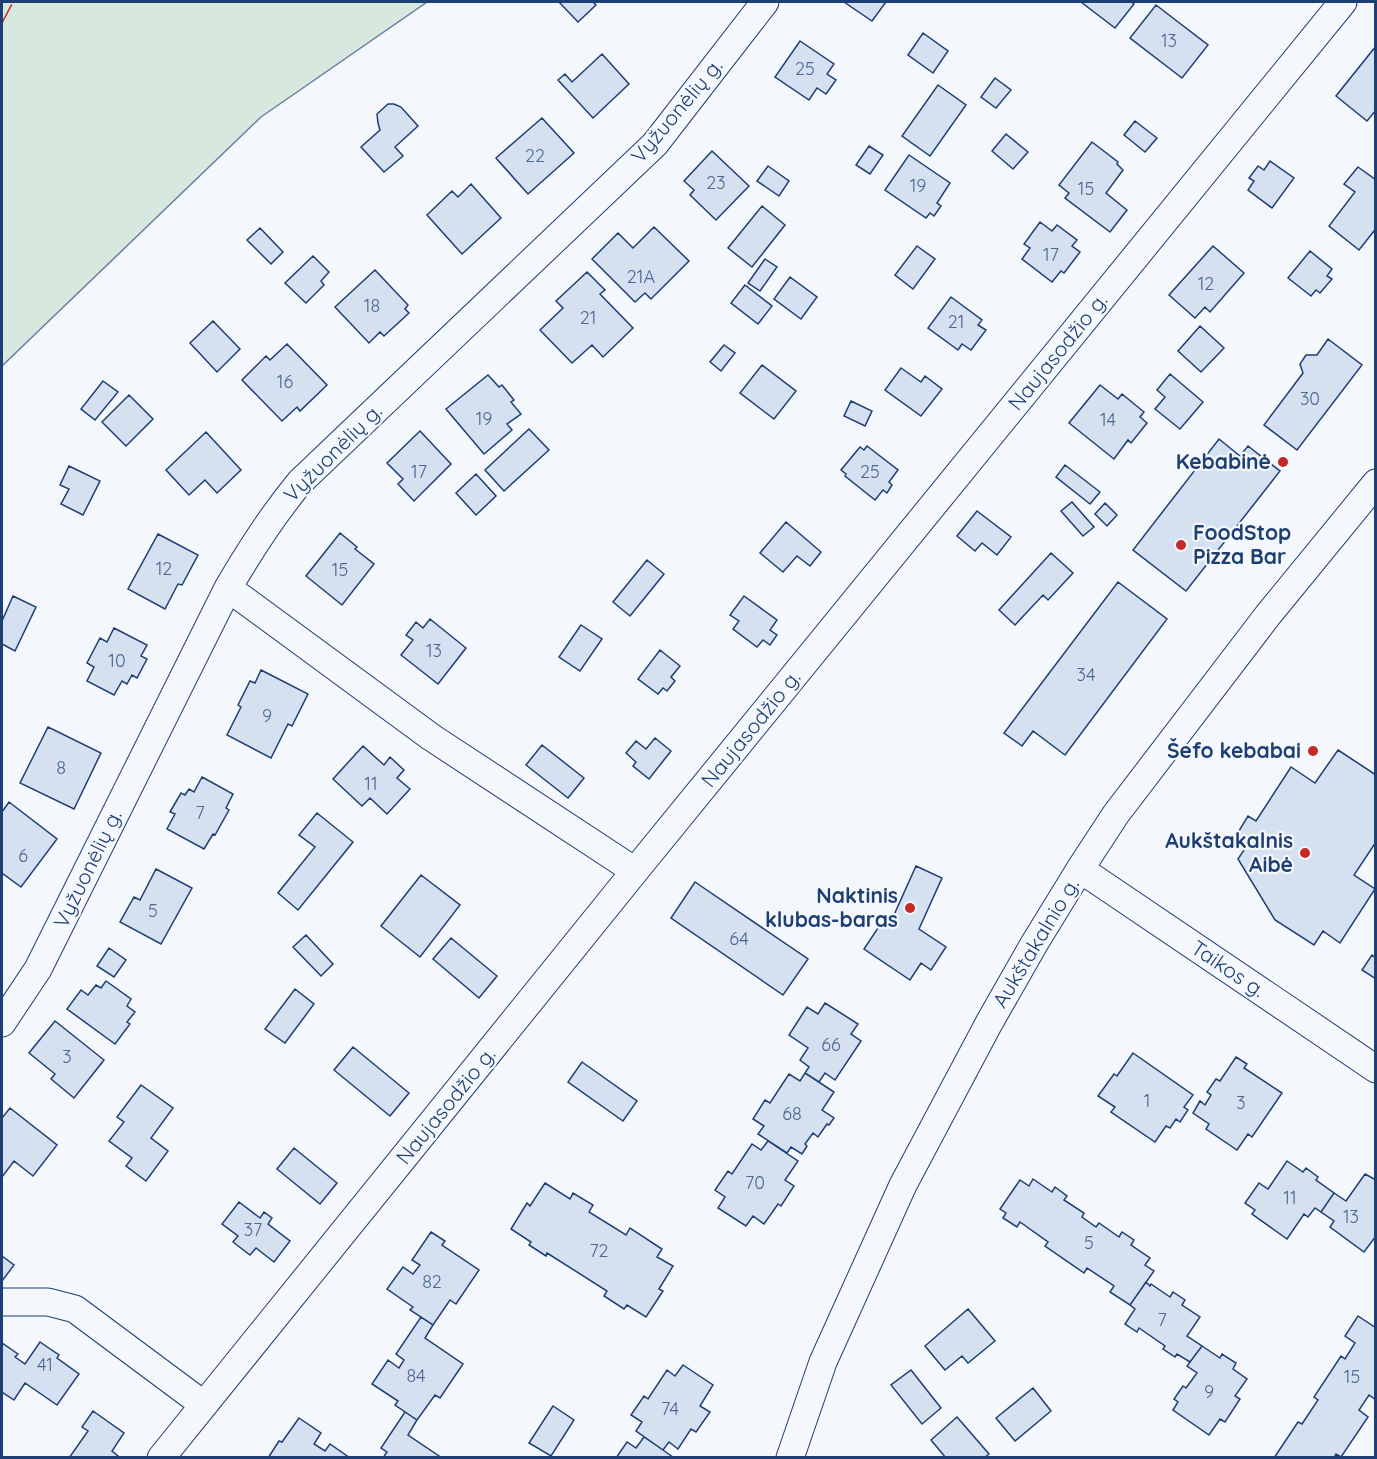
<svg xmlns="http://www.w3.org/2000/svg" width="1377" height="1459" viewBox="0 0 1377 1459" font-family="Quicksand,sans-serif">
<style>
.green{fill:#d7e8df;stroke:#687fa3;stroke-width:1.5}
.building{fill:#d5e0f0;stroke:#1d3f73;stroke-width:1.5}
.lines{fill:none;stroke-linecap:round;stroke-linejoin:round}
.minor-casing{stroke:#1d3f73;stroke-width:29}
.minor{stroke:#f4f7fb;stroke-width:27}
.power{stroke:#c62828;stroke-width:1.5;stroke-dasharray:21 4.5 3 4.5;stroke-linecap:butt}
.poi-dot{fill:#c62828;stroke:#f4f7fb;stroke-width:2}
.labels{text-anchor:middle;stroke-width:4.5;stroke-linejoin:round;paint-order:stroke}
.number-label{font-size:18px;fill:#4b6792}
.street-label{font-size:21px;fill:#1d3f73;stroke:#f4f7fb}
.poi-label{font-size:21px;font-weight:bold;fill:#1d3f73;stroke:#f4f7fb;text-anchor:end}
</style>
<rect width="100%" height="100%" fill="#f4f7fb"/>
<path class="green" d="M2 2H427L261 117 2 366Z"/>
<path class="building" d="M559 2H593L596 5 578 22Z
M844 2H886L872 21Z
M1081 2H1131L1134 4 1115 28Z
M1156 5 1208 45 1182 78 1130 38Z
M923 33 948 51 933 73 908 55Z
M800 41 834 64 827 74 836 80 826 94 817 88 809 100 775 77Z
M1376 46V110L1367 121 1336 96Z
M602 54 629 84 593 118 558 80 565 74 572 82Z
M995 78 1011 90 996 108 981 97Z
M938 85 966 105 930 156 902 136Z
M388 104H394L401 107 418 126 395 147 403 156 384 172 361 147 380 130 378 123 377 114Z
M542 118 574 153 528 194 496 158Z
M1135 121 1157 138 1145 152 1124 135Z
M1006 134 1028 152 1013 169 992 151Z
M1092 142 1118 162 1117 164 1123 170 1106 193 1127 210 1110 232 1065 198 1069 193 1059 185Z
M869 146 883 155 870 174 856 165Z
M712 151 749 186 716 220 690 195 694 190 684 181Z
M909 155 950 183 937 203 941 206 934 216 930 213 926 218 885 190Z
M1270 161 1294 178 1272 208 1248 190 1254 181 1249 178 1258 166 1264 170Z
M768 166 789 181 779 196 757 181Z
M1358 167 1376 180V232L1374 231 1359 250 1329 226 1355 192 1344 184Z
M471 184 501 218 462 254 427 215 452 191 458 197Z
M762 206 785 225 752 267 728 248Z
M1040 222 1052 231 1057 225 1077 240 1072 246 1080 252 1064 273 1061 271 1052 282 1022 259 1030 248 1024 244Z
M654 227 689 261 651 299 645 293 635 302 592 259 618 233 633 248Z
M260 228 283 252 271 264 247 240Z
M917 246 935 259 913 289 895 275Z
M1213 246 1244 273 1210 312 1205 307 1195 318 1169 295Z
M1310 251 1332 269 1327 276 1332 279 1320 293 1316 290 1311 296 1288 278Z
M313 256 329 272 321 281 324 285 306 303 285 283Z
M765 259 777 267 760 291 748 283Z
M375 270 408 305 405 309 409 313 384 336 380 332 369 343 335 307Z
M587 272 605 290 600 294 633 328 603 357 592 345 572 363 540 330 563 308 556 301Z
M790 277 817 297 801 319 774 299Z
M745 285 772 306 758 324 731 303Z
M951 297 982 320 978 325 986 330 971 350 962 344 958 350 928 328Z
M213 321 240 349 217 372 190 343Z
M1200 326 1224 348 1201 372 1178 351Z
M1328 339 1362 365 1297 450 1264 425 1303 373 1300 364 1306 355H1317Z
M287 344 327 385 300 411 297 407 282 421 242 380 266 356 270 360Z
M724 345 735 353 721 371 710 362Z
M762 365 796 391 774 419 740 393Z
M901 368 921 382 925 376 942 389 921 416 885 390Z
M1170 374 1203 402 1180 429 1155 409 1165 397 1157 390Z
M488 375 499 387 502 385 514 400 511 402 521 414 507 424 512 430 484 454 446 409Z
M103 381 118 392 95 420 81 409Z
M1100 385 1118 399 1122 394 1144 412 1140 417 1147 423 1131 443 1128 440 1114 459 1069 423Z
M129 395 153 419 126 446 102 422Z
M851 401 872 411 865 426 844 416Z
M529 429 549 450 504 491 485 470Z
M420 431 451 464 414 501 398 484 403 479 387 463Z
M206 432 241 470 217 493 205 480 189 495 166 470Z
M1219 439 1240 456 1248 446 1280 471 1186 591 1133 550Z
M867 446 898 470 889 482 892 485 887 493 883 490 875 500 845 476 846 474 841 470 860 447 864 450Z
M1065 465 1100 492 1090 504 1056 477Z
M69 466 100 481 83 515 61 504 69 489 60 485Z
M476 474 496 496 476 515 456 493Z
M1072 502 1094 527 1083 536 1061 511Z
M1105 503 1117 515 1107 526 1095 514Z
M977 511 1011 537 997 555 982 543 975 551 957 536Z
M786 522 821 552 810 566 797 556 783 572 760 553Z
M340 533 357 547 355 549 374 564 342 605 306 576Z
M158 534 198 555 182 585 178 584 165 609 128 589Z
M1051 553 1073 573 1048 600 1043 595 1015 625 999 610Z
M647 560 664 574 630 616 613 602Z
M1118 582 1167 619 1065 755 1033 731 1022 746 1004 733Z
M13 596 36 607 15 651 2 644V621Z
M744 596 777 620 770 630 777 635 770 645 763 640 757 647 733 629 739 621 730 615Z
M430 619 466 648 438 684 401 655 413 640 406 635 416 622 423 628Z
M581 625 602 639 580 671 559 657Z
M114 628 147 645 141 656 147 659 137 678 132 675 127 684 122 681 114 695 87 681 94 667 87 663 100 638 107 642Z
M660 650 680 666 671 677 675 681 667 691 663 688 658 694 638 679Z
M261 670 308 694 292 726 288 724 271 758 227 735 241 707 238 705 250 681 255 683Z
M48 727 101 753 74 809 20 783Z
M655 738 671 751 649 779 633 766 636 762 626 753 636 741 646 749Z
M542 745 584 778 568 798 526 765Z
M363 746 384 765 390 757 404 770 397 778 410 789 387 814 370 798 362 806 333 779Z
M1338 750 1376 775V842L1354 875 1375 889 1340 943 1323 931 1314 945 1275 920 1238 859 1246 847 1234 839 1248 816 1256 821 1291 767 1315 783Z
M202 777 233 794 226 808 229 810 215 835 213 834 204 849 167 829 175 814 170 812 181 793 185 795 189 789 194 792Z
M9 802 57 839 21 887 2 873V812Z
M317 813 353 842 298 910 278 893 315 847 299 835Z
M916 866 942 878 919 929 946 947 931 970 921 963 910 980 864 949 880 925 885 928 893 917Z
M156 869 192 888 161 944 120 922 134 897 140 900Z
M421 875 460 905 420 957 381 926Z
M695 882 808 959 783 995 671 918Z
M306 935 333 964 321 976 293 947Z
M451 938 497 976 479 998 433 959Z
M109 948 126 960 114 977 97 966Z
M1372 955 1376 958V979L1362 970Z
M106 981 131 999 127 1006 135 1012 127 1022 130 1024 115 1044 67 1009 81 990 88 995 96 985 101 988Z
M295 989 314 1004 285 1043 265 1029Z
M825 1003 858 1024 851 1034 861 1041 835 1080 825 1073 819 1082 805 1073 809 1067 800 1060 808 1048 789 1035 807 1007 818 1014Z
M55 1021 104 1060 74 1098 51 1079 55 1074 29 1053Z
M353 1047 409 1093 390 1116 334 1070Z
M1133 1053 1193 1095 1184 1107 1188 1110 1180 1122 1176 1119 1170 1128 1166 1126 1155 1142 1111 1112 1115 1107 1098 1096 1114 1074 1117 1076Z
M1236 1057 1247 1064 1244 1068 1282 1093 1252 1137 1248 1134 1237 1150 1206 1129 1209 1124 1193 1113 1200 1101 1205 1105 1211 1095 1207 1092 1216 1079 1220 1081Z
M582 1062 637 1101 623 1121 568 1082Z
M805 1073 834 1092 822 1110 834 1118 829 1125 827 1124 818 1137 813 1133 805 1144 807 1146 802 1154 791 1147 787 1153 758 1134 764 1126 753 1119 765 1100 770 1103 789 1074 800 1081Z
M141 1085 173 1108 151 1138 168 1151 146 1181 126 1166 132 1158 109 1141 124 1122 117 1117Z
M10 1108 57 1145 33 1176 14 1161 2 1177V1118Z
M768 1141 798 1161 785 1180 794 1186 781 1206 778 1204 764 1224 753 1216 746 1226 718 1208 725 1197 715 1190 728 1171 732 1174 752 1144 761 1150Z
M294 1148 337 1183 320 1204 277 1169Z
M1287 1161 1303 1172 1306 1168 1318 1177 1316 1180 1334 1193 1321 1212 1315 1208 1308 1217 1304 1214 1287 1239 1252 1214 1255 1210 1245 1203 1259 1183 1268 1189Z
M1365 1174 1376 1180V1236L1364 1252 1330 1227 1334 1221 1321 1212 1334 1193 1346 1201Z
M1033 1179 1052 1192 1055 1187 1067 1196 1064 1200 1084 1213 1082 1217 1096 1227 1099 1223 1119 1237 1122 1232 1134 1240 1131 1245 1150 1258 1145 1265 1154 1271 1130 1305 1110 1292 1114 1286 1087 1268 1084 1273 1045 1246 1048 1242 1020 1222 1017 1227 1003 1218 1006 1213 1000 1209 1020 1180 1029 1186Z
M545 1183 570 1199 573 1193 593 1205 589 1212 626 1235 630 1228 662 1249 657 1257 673 1266 659 1289 663 1291 646 1317 627 1305 624 1309 604 1296 607 1291 547 1253 546 1256 529 1245 531 1242 511 1229 527 1203 530 1206Z
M239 1202 260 1218 264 1212 272 1218 268 1224 290 1241 274 1262 256 1248 250 1255 233 1242 238 1236 222 1224Z
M431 1232 445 1241 442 1245 479 1270 456 1304 450 1300 433 1325 410 1310 413 1307 387 1289 403 1267 413 1274 420 1265 412 1260Z
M2 1256 14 1265 2 1281Z
M1146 1282 1150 1286 1151 1284 1170 1297 1173 1292 1185 1300 1182 1305 1200 1317 1187 1336 1202 1346 1190 1362 1177 1354 1175 1357 1163 1349 1165 1346 1139 1328 1137 1332 1125 1324 1135 1309 1130 1305Z
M968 1309 995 1341 968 1363 962 1356 945 1370 925 1346Z
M1358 1316 1376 1328V1400L1369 1395 1359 1410 1368 1417 1341 1457 1336 1454 1334 1458H1274L1298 1422 1302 1424 1318 1400 1314 1397 1341 1356 1345 1359 1355 1343 1345 1336Z
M421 1317 433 1325 425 1338 463 1364 440 1398 435 1395 417 1420 395 1405 398 1401 372 1384 388 1360 399 1368 404 1360 396 1354Z
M40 1342 59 1355 57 1358 79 1374 57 1405 25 1383 14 1400 2 1392V1343L18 1354 15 1357 25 1364Z
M1202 1346 1220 1358 1222 1354 1236 1363 1233 1369 1247 1379 1235 1396 1240 1399 1225 1422 1220 1419 1209 1435 1173 1410 1178 1402 1174 1399 1183 1386 1186 1388 1197 1373 1187 1366Z
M683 1365 713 1385 700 1406 710 1412 696 1432 691 1429 678 1449 669 1442 663 1450 636 1431 642 1422 631 1415 644 1396 648 1399 667 1370 675 1376Z
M911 1370 941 1408 922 1424 891 1385Z
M1033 1388 1051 1411 1015 1441 996 1418Z
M553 1406 574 1420 551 1456 529 1443Z
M93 1411 124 1433 112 1451 118 1456 117 1458H69L88 1431 82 1427Z
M405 1412 417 1420 408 1435 442 1458H383L387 1452 381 1448Z
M957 1417 989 1454 984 1458H946L931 1440Z
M299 1418 321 1433 314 1444 325 1451 330 1444 350 1458H268L279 1441 282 1442Z
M644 1437 663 1450 674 1458H616L627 1442 636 1448Z"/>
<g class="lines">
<g class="minor-casing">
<path id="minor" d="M228 588 431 737 635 871
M1080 869 1376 1069
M2 1023 38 969 228 588C250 550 272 516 300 482L655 144 765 2
M2 1302H48L75 1309 204 1405
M161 1458 635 871 1343 2
M790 1458 823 1362 903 1185 989 1023 1034 944 1080 869 1116 814 1268 615 1376 483"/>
</g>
<use href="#minor" class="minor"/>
<path class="power" d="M2 23 13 2"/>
</g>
<g class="poi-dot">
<circle cx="1283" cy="462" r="6"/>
<circle cx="1181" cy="545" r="6"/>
<circle cx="1313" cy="751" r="6"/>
<circle cx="1305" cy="853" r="6"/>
<circle cx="910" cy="908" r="6"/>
</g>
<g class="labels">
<g class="number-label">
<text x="1169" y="47">13</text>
<text x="805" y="75">25</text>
<text x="535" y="162">22</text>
<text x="716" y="189">23</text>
<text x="918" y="192">19</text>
<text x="1086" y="195">15</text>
<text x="1051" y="261">17</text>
<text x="641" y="283">21A</text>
<text x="1206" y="290">12</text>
<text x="372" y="312">18</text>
<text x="588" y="324">21</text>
<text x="956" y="328">21</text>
<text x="285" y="388">16</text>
<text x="1310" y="405">30</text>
<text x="484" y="425">19</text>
<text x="1108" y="426">14</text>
<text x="419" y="478">17</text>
<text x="870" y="478">25</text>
<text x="164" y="575">12</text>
<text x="340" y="576">15</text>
<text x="434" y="657">13</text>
<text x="117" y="667">10</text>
<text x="1086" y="681">34</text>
<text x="267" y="722">9</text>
<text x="61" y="774">8</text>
<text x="371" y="790">11</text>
<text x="200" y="819">7</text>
<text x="23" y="862">6</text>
<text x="153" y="917">5</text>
<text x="739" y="945">64</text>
<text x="831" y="1051">66</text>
<text x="67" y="1063">3</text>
<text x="1147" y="1107">1</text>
<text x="1241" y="1109">3</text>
<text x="792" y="1120">68</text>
<text x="755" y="1189">70</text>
<text x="1290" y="1204">11</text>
<text x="1351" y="1223">13</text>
<text x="253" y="1236">37</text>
<text x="1089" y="1249">5</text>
<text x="599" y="1257">72</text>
<text x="432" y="1288">82</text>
<text x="1162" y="1326">7</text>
<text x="45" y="1371">41</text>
<text x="416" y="1382">84</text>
<text x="1352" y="1383">15</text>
<text x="1209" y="1398">9</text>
<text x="670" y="1415">74</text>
</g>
<g class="street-label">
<text transform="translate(677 111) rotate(-50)" y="7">Vyžuonėlių g.</text>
<text transform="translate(1058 352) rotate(-51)" y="7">Naujasodžio g.</text>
<text transform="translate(333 453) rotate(-45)" y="7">Vyžuonėlių g.</text>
<text transform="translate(751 729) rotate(-51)" y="7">Naujasodžio g.</text>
<text transform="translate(88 869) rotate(-64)" y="7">Vyžuonėlių g.</text>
<text transform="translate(1036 943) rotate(-59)" y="7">Aukštakalnio g.</text>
<text transform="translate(1228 969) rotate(34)" y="7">Taikos g.</text>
<text transform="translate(446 1106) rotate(-51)" y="7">Naujasodžio g.</text>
</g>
<g class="poi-label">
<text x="1271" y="469">Kebabinė</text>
<text x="1193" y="540" text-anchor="start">FoodStop<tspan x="1193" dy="24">Pizza Bar</tspan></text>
<text x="1301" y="758">Šefo kebabai</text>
<text x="1293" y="848">Aukštakalnis<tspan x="1293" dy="24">Aibė</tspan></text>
<text x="898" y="903">Naktinis<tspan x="898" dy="24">klubas-baras</tspan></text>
</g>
</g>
<rect width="1377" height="1459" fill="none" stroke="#1d3f73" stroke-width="6"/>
</svg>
